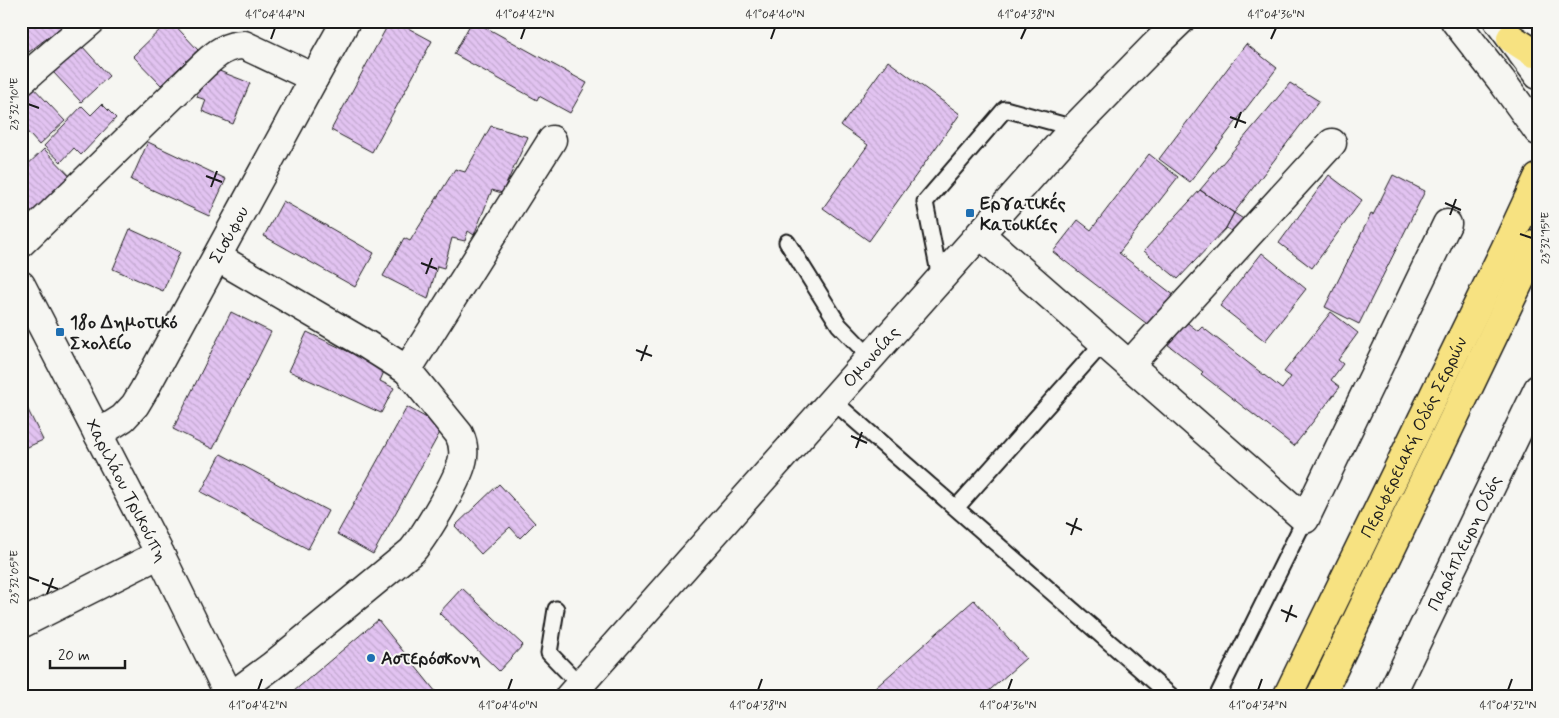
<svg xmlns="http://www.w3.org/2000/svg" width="1559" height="718" viewBox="0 0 1559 718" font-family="Mynerve,sans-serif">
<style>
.building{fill:url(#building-back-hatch);stroke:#1c1c1c}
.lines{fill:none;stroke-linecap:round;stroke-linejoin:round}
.service-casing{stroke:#1c1c1c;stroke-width:19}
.minor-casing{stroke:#1c1c1c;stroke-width:31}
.tertiary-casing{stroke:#1c1c1c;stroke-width:31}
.secondary-casing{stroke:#1c1c1c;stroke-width:31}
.primary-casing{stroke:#1c1c1c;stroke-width:31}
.service{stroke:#f6f6f2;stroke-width:15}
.minor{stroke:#f6f6f2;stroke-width:28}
.tertiary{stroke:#f6f6f2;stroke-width:28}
.secondary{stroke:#f6f6f2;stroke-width:28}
.primary{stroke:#f7e281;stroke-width:28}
.ticks{fill:none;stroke:#1c1c1c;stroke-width:2}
.poi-dot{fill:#1f6fb2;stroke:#f6f6f2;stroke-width:2}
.labels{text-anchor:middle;stroke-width:4;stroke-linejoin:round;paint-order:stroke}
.poi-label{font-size:18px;font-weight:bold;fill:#1c1c1c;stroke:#f6f6f2;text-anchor:start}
.street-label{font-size:18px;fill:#1c1c1c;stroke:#f6f6f2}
.neatline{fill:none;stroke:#1c1c1c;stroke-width:2}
.ticks-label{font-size:12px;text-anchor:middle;fill:#1c1c1c}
</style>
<defs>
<pattern id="building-back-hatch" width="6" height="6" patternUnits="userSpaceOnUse" patternTransform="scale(1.25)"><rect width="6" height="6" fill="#e2c3f1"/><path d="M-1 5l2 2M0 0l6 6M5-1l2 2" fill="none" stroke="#c1a7ce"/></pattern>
</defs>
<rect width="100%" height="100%" fill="#f6f6f2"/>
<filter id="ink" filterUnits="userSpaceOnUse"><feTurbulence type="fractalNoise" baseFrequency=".02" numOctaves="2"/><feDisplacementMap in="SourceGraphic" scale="10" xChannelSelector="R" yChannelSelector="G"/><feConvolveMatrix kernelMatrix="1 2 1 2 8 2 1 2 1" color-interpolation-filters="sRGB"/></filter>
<g filter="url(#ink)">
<path class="building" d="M21 21H69L29 52 21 42Z
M169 21H171L198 50 161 85 133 56Z
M390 21H395L432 41 372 152 331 130Z
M472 21H474L587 83 570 113 539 96 537 100 454 54Z
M1246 44 1277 68 1190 182 1159 159Z
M82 46 109 76 81 102 53 72Z
M888 61 960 114 869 241 823 208 868 145 841 126Z
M209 67 250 83 233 124 202 111 206 100 197 97Z
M1290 83 1319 101 1234 213 1200 190Z
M31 85 65 121 39 145 21 125V94Z
M102 104 116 118 81 155 74 148 61 162 44 146 82 106 91 115Z
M491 126 528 137 502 193 492 190 474 235 468 231 465 241 452 238 444 268 437 266 428 299 383 276 404 238 410 241 455 169 465 172Z
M148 142 226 179 209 216 131 180Z
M44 149 74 180 32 221 21 210V171Z
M1149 154 1178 177 1119 253 1179 299 1155 330 1053 252 1078 220 1091 230Z
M1329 175 1362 200 1312 268 1279 243Z
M1393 175 1425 191 1359 324 1325 307 1371 214 1373 215Z
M1200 190 1234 213 1226 228 1178 279 1144 251Z
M283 201 374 253 355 287 264 236Z
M1234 213 1245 220 1237 234 1226 228Z
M130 229 180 252 163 291 113 269Z
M1262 253 1306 289 1265 341 1220 306Z
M231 312 271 332 213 449 173 429Z
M1331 312 1358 333 1338 360 1343 364 1331 380 1340 387 1294 446 1201 374 1203 372 1167 344 1185 321 1198 331 1202 327 1282 389 1291 377 1284 372Z
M307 332 385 369 380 381 394 388 381 413 289 371Z
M21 396 43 440 21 450Z
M407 407 443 427 373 554 337 534Z
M221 454 328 511 308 549 201 492Z
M499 484 535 523 520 538 510 527 481 554 455 526Z
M462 588 523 645 499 671 439 613Z
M974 600 1026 658 982 697H865Z
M378 620 440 697H287Z"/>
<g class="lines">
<g class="service-casing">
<path id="service" d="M787 242 839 325 870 357
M940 278 925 202 1005 109 1074 128
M832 400 1172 697
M956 508 1103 343
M556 609 549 653 580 685
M1217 697 1305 519"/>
</g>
<g class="minor-casing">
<g id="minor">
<path d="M21 81 91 21"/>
<path d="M980 234 1305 519 1447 224"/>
<path d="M21 243 205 64C217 53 227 45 244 45L314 78"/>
<path d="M217 257 364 343 407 370 552 140"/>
<path d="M1129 365 1332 143"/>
<path id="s1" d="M98 434 123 418 135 405 144 390 314 78 346 21"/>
<path d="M21 624 160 554"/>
<path d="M230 697 272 666 412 551C425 535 461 477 463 457 464 449 463 442 459 434L407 370"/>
<path id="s2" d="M1390 697 1538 389"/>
</g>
</g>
<g class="tertiary-casing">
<g id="tertiary">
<path id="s3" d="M21 285 160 554 230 697"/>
<path id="s4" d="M569 697 1074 128 1154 46 1180 21"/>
</g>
</g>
<g class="secondary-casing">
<path id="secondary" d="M1455 21 1501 80 1538 131
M1498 21 1538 75"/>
</g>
<g class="primary-casing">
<g id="primary">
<path d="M1511 38 1534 53H1538"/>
<path id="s5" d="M1287 697 1505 249 1538 178"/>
<path d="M1320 697 1538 243"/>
</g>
</g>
<use href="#service" class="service"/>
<use href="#minor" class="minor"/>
<use href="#tertiary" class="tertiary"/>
<use href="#secondary" class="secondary"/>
<use href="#primary" class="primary"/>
</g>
</g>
<path class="ticks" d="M271 39 275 28M521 39 525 28M771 39 775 28M1021 39 1026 28M1271 39 1276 28M28 104 39 108M1230 117 1246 123M1235 128 1241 112M206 176 222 182M211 187 217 171M1445 203 1461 210M1450 215 1456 199M1520 234 1532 238M421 263 437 269M426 274 432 258M636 350 652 356M641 361 647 345M851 436 867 443M856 448 862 432M1066 523 1082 530M1071 535 1077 518M28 577 39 581M42 583 58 589M47 594 53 578M1281 610 1297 617M1286 622 1292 605M258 690 262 679M508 690 512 679M758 690 762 679M1008 690 1012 679M1258 690 1262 679M1508 690 1512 679"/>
<g class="poi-dot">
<rect x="965" y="208" width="10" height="10" rx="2.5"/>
<rect x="55" y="327" width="10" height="10" rx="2.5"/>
<circle cx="371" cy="658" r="5"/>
</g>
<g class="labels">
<g class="poi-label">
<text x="980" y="209">Εργατικές<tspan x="980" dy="21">Κατοικίες</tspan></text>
<text x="70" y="328">18ο Δημοτικό<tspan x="70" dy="21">Σχολείο</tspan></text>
<text x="381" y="664">Αστερόσκονη</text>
</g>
<g class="street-label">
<text dy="6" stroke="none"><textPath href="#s1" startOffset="242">Σισύφου</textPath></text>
<text dy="6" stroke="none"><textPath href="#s4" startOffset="455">Ομονοίας</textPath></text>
<text dy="6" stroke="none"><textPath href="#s5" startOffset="289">Περιφερειακή Οδός Σερρών</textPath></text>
<text dy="6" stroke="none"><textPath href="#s3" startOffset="231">Χαριλάου Τρικούπη</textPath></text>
<text dy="6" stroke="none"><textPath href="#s2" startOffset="171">Παράπλευρη Οδός</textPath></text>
</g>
</g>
<rect width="1559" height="718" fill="none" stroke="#f6f6f2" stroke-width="55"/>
<path d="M50 660v8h75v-8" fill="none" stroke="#1c1c1c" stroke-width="2.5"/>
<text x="58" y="660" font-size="15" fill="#1c1c1c" stroke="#f6f6f2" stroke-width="4" paint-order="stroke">20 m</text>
<rect x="28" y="28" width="1504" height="662" class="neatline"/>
<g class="ticks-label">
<text x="275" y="18">41°04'44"N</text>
<text x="525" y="18">41°04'42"N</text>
<text x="775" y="18">41°04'40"N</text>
<text x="1026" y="18">41°04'38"N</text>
<text x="1276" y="18">41°04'36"N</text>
<text transform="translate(14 104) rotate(-90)" y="4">23°32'10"E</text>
<text transform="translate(1545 238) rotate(-90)" y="4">23°32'15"E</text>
<text transform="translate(14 577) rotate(-90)" y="4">23°32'05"E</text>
<text x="258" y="709">41°04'42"N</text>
<text x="508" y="709">41°04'40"N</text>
<text x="758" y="709">41°04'38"N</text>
<text x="1008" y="709">41°04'36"N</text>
<text x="1258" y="709">41°04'34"N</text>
<text x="1508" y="709">41°04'32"N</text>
</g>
</svg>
